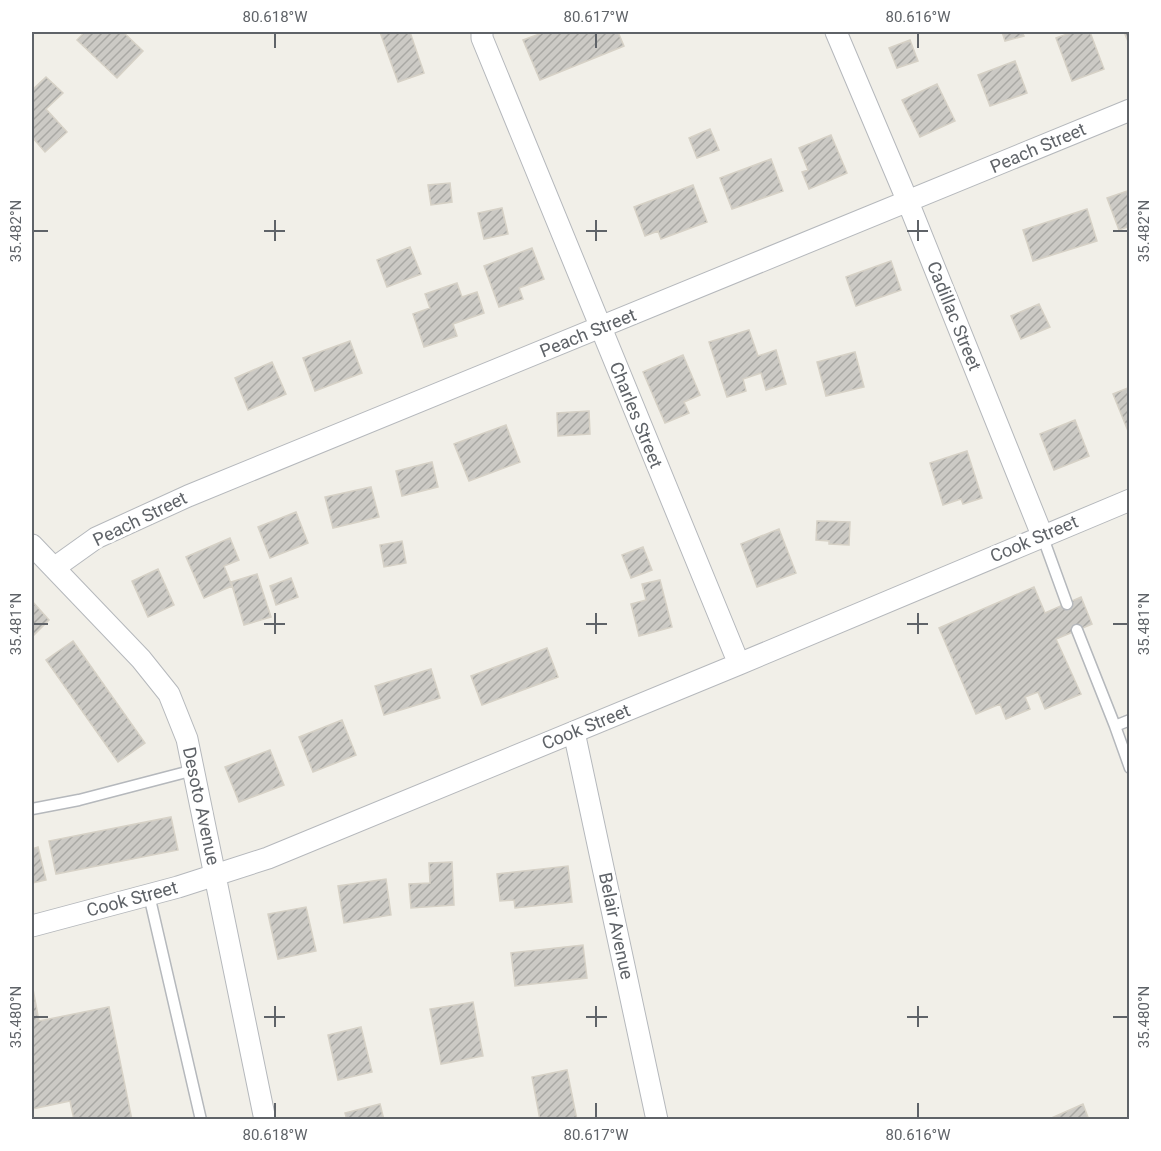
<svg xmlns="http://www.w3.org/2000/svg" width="1161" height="1151" viewBox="0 0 1161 1151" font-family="Roboto,sans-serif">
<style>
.building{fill:url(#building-hatch);stroke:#d6d1c6;stroke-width:1.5}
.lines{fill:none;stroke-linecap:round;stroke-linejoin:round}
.lane-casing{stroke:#b5b8bc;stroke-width:13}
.street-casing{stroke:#b5b8bc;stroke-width:23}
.lane{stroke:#fff;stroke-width:10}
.street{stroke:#fff;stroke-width:21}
.ticks{fill:none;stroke:#5f6368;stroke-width:2}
.labels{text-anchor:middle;stroke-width:6;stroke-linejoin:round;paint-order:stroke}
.street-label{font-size:18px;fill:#5f6368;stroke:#fff}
.neatline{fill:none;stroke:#5f6368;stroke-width:2}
.ticks-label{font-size:15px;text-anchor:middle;fill:#5f6368}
</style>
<defs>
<pattern id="building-hatch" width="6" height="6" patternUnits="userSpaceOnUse" patternTransform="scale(1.5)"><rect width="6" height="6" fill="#cccac5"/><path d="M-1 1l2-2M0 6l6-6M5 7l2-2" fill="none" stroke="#a9a8a4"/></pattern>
</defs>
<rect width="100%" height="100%" fill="#f1efe8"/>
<path class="building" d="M85 32H123L143 51 117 78 77 40Z
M380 32H410L424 73 398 82Z
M545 32H618L624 46 540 80 523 40Z
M1002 32H1022L1024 36 1005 41Z
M1073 32H1090L1104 69 1072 81 1056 38Z
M1124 32H1130V46Z
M910 40 918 61 897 68 889 48Z
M1015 61 1027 93 990 106 978 75Z
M46 77 63 93 46 109 67 132 45 152 32 137V90Z
M937 84 955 121 920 137 902 100Z
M710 129 719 150 697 158 689 138Z
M831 135 847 173 809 189 802 172 808 170 799 148Z
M771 159 783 191 732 209 720 178Z
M450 183 452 202 431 205 428 185Z
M693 185 707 222 661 239 658 231 645 236 634 207Z
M1130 190V226L1119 230 1107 198Z
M502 208 508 234 484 239 478 213Z
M1087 209 1097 241 1033 261 1023 230Z
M410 247 421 274 387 287 377 260Z
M532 248 544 279 519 288 523 299 499 307 484 266Z
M891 261 901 290 856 306 846 277Z
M457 283 462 297 477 292 484 313 453 324 457 336 424 347 413 314 430 308 425 294Z
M1039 304 1050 327 1021 339 1011 316Z
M749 330 758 356 776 350 786 384 766 390 761 373 743 379 746 391 727 397 709 342Z
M350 341 362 373 315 391 303 358Z
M855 352 864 387 826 396 817 362Z
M683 355 700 395 684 402 689 413 665 423 643 372Z
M272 362 286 394 248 410 235 378Z
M1130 387V430L1128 431 1113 394Z
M589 411 590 434 558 436 557 413Z
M1075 420 1089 456 1054 470 1040 434Z
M506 425 520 462 469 481 454 444Z
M967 451 982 498 963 504 961 499 943 505 930 463Z
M432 462 438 487 402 496 396 471Z
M371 487 379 517 333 528 325 497Z
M296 512 308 543 270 558 258 527Z
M817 521 850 522 849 545 829 544V541L816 540Z
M779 529 796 573 757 587 741 544Z
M230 538 239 560 224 566 232 586 204 598 186 557Z
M402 541 406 563 384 567 380 545Z
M643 547 652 570 631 578 622 555Z
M158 569 174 605 148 617 132 581Z
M257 574 271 617 244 625 231 582Z
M291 578 298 597 276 605 270 586Z
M660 580 672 627 639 636 631 604 646 600 642 584Z
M1034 587 1045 613 1081 597 1092 624 1056 639 1081 694 1045 709 1038 692 1025 697 1030 709 1006 719 1000 704 976 714 939 628Z
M32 601 49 620 32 637Z
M73 641 145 743 118 762 46 660Z
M547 648 558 677 482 705 471 676Z
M431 669 440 698 384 715 375 686Z
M342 720 356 755 313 772 299 737Z
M270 750 284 785 239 802 225 767Z
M171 817 178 850 56 874 49 841Z
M38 847 46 880 32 883V849Z
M452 862 454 905 411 908 409 884 430 883 429 863Z
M568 866 572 902 515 908 514 900 500 901 497 874Z
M386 879 391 915 344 923 338 886Z
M306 907 316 951 278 959 268 914Z
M583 945 587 978 515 986 511 953Z
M32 984 39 1021 109 1007 132 1120H74L70 1101 32 1109Z
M473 1002 483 1056 441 1064 430 1009Z
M361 1027 372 1072 338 1080 328 1035Z
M567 1070 577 1120H540L532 1077Z
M380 1104 384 1120H347L345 1113Z
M1083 1104 1089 1120H1047Z"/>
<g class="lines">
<g class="lane-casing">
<path id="lane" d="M1042 535 1067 604
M1077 630 1115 726 1130 768
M1115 726 1130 720
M32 809 79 800 194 770
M149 895 201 1120"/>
</g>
<g class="street-casing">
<path id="street" d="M482 32V38L739 664
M836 32 908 202 1042 535
M32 545 141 659 169 694 187 739 265 1120
M54 568 96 538 188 496 1130 110
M574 732 657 1120
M32 926 178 887 268 858 739 664 1130 500"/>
</g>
<use href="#lane" class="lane"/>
<use href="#street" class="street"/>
</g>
<path class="ticks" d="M275 33V48M596 33V48M918 33V48M275 220V241M596 220V241M918 220V241M33 231H48M264 231H285M586 231H607M907 231H928M1113 231H1128M275 613V634M596 613V634M918 613V634M33 624H48M264 624H285M586 624H607M907 624H928M1113 624H1128M275 1006V1027M596 1006V1027M918 1006V1027M33 1017H48M264 1017H285M586 1017H607M907 1017H928M1113 1017H1128M275 1103V1118M596 1103V1118M918 1103V1118"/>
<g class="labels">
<g class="street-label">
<text transform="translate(1038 148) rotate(-23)" y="6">Peach Street</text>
<text transform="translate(954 316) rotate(68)" y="6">Cadillac Street</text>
<text transform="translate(588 333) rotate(-22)" y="6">Peach Street</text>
<text transform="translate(636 415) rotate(68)" y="6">Charles Street</text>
<text transform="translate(140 519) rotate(-26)" y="6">Peach Street</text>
<text transform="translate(1034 539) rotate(-23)" y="6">Cook Street</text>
<text transform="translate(586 727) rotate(-22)" y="6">Cook Street</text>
<text transform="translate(201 806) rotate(78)" y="6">Desoto Avenue</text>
<text transform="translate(132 899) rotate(-15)" y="6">Cook Street</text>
<text transform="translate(616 926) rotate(78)" y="6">Belair Avenue</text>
</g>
</g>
<rect width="1161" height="1151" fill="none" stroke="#ffffff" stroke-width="66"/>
<rect x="33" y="33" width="1095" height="1085" class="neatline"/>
<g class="ticks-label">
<text x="275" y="22">80.618°W</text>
<text x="596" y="22">80.617°W</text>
<text x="918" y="22">80.616°W</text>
<text transform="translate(16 231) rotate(-90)" y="5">35.482°N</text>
<text transform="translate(1144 231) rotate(-90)" y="5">35.482°N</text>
<text transform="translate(16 624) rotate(-90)" y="5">35.481°N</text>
<text transform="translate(1144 624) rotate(-90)" y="5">35.481°N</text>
<text transform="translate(16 1017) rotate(-90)" y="5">35.480°N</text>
<text transform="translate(1144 1017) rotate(-90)" y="5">35.480°N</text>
<text x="275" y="1140">80.618°W</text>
<text x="596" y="1140">80.617°W</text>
<text x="918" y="1140">80.616°W</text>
</g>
</svg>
